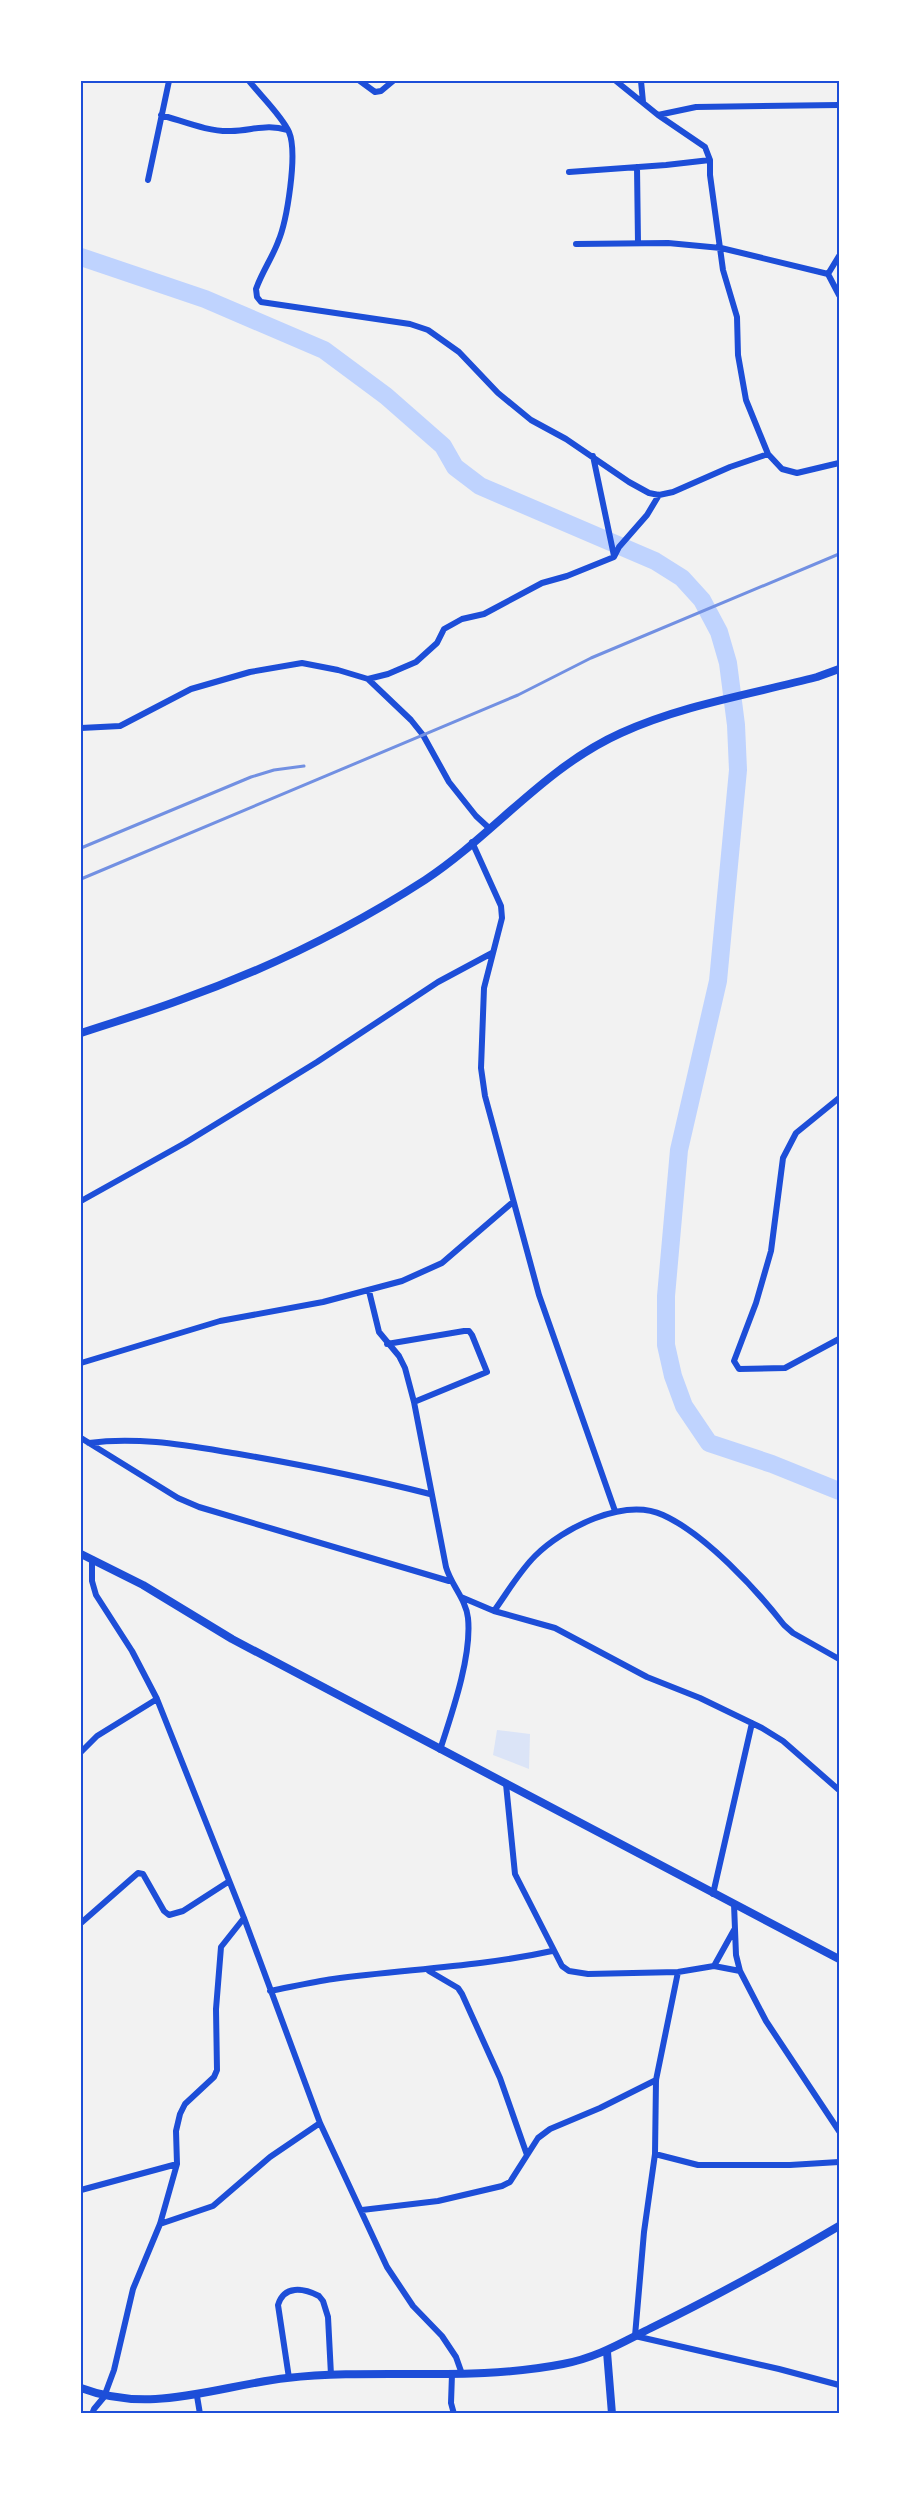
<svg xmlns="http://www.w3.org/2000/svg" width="920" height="2495" viewBox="0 0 920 2495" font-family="Cabin,sans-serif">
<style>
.green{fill:#dbe4f7}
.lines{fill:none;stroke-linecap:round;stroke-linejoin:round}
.river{stroke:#bfd3fe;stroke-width:18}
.minor{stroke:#1d4ed8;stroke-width:6}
.tertiary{stroke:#1d4ed8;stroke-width:8}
.rail{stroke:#7290e2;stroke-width:3}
.neatline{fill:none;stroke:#1d4ed8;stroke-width:2}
</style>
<rect width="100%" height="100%" fill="#f2f2f2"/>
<path class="green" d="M497 1730 530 1734 529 1769 493 1755Z"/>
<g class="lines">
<path class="river" d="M81 257 205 299 324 350 386 396 443 446 455 467 480 486 655 561 682 578 702 600 719 632 728 663 736 725 738 770 718 981 679 1150 666 1296V1345L673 1376 684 1406 709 1443 772 1464 839 1491"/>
<path class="minor" d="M249 81C260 95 282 116 289 132 298 153 287 221 278 242 272 258 262 272 256 289L257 297 261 302 410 324 428 330 459 352 498 393 531 420 566 439 629 482 649 493 659 495 673 492 730 467 768 454
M360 81 375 92 381 91 393 81
M616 81 658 115 705 147 710 160V175L723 270 737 317 738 355 746 400 768 454 782 469 797 473 839 463
M641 81 643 102
M161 115C183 121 208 132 231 131 251 131 267 123 287 130
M658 115 696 107 839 105
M637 167 638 243
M569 172 666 165 710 160
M148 180 169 81
M576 244 668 243 721 248 828 274 839 295
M828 274 839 256
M593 456 614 556
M368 679 388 674 416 662 437 643 444 629 462 619 484 614 542 583 567 576 614 557 619 547 647 515 659 495
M81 728 120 726 191 689 250 672 302 663 338 670 368 679 411 720 423 735 449 782 476 816 489 828
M472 842 501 906 502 918 484 988 481 1068 485 1096 539 1295 615 1511
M839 1098 796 1133 783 1158 771 1251 756 1303 734 1361 739 1369 785 1368 839 1339
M81 1201 185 1143 317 1062 438 982 492 953
M369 1291 379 1332 399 1356 405 1368 414 1402 446 1567C451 1585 466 1599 468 1618 472 1656 452 1713 440 1750
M387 1344 464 1331H469L472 1335 487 1372 414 1402
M81 1363 220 1321 323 1302 402 1281 442 1263 513 1202
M81 1438 178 1498 199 1507 449 1581
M89 1443C139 1436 189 1446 239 1454 303 1465 367 1478 430 1494
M92 1559V1581L96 1595 132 1651 157 1699 244 1918 320 2123 387 2267 413 2306 442 2336 456 2357 462 2374
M461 1597 494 1611 555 1628 647 1677 700 1698 762 1728 783 1741 839 1790
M494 1611C507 1593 519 1572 535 1556 563 1528 624 1497 663 1515 705 1534 756 1589 784 1625L793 1633 839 1659
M81 1752 97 1736 157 1699
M506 1784 515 1874 562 1966 569 1971 588 1974 678 1972 714 1966 734 1930
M713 1894 752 1723
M734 1904 736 1955 740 1971 766 2021 839 2131
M81 1923 138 1873 143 1874 164 1911 169 1915 183 1911 228 1882
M714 1966 740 1971
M429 1971 458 1988 462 1994 500 2078 527 2155
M678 1972 656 2080 655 2154 644 2232 635 2336 779 2369 839 2385
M270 1991C291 1987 312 1982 333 1979 407 1969 479 1967 552 1951
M655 2154 698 2165H790L839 2162
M81 2190 177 2164
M362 2210 438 2201 502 2186 510 2182 538 2138 550 2129 600 2108 656 2080
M160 2224 213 2206 270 2157 320 2123
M452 2374 451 2403 454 2414
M289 2378 278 2305C284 2285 303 2288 319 2296L323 2301 328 2317 331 2375
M197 2396 200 2414
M92 2414 94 2409 104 2397 114 2370 133 2289 160 2224 177 2164 176 2131 180 2114 185 2104 214 2077 217 2070 216 2009 221 1947 244 1918"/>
<path class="tertiary" d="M81 1033C114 1022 148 1012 180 1000 265 970 349 929 425 880 493 835 545 767 621 733 682 705 752 694 817 677L839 669
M81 1554 143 1585 232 1639 839 1959
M607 2352 612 2414
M81 2388C152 2415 216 2386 287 2378 378 2368 472 2382 563 2364 596 2358 621 2343 651 2328 715 2297 778 2262 839 2226"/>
<path class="rail" d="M81 848 251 777 274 770 304 766
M81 879 518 695 591 658 839 554"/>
</g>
<rect width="920" height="2495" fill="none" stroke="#ffffff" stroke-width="165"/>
<rect x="82" y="82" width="756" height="2330" class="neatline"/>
</svg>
